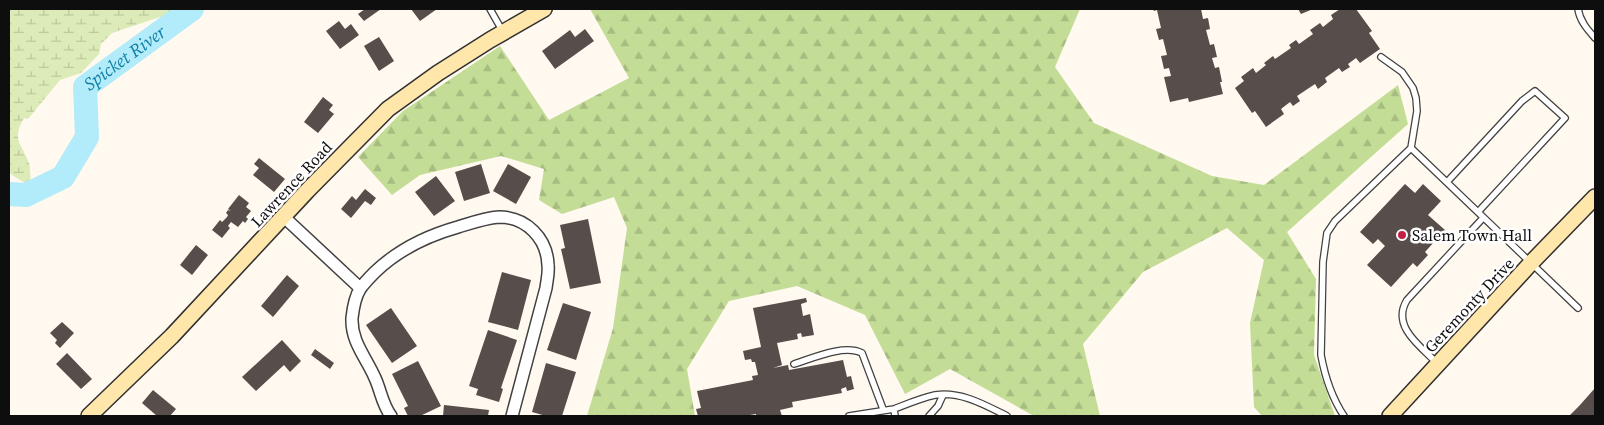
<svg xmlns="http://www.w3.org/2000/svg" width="1604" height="425" viewBox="0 0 1604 425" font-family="'Source Serif 4',serif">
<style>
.forest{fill:url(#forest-firs)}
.wetland{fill:url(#wetland-marsh)}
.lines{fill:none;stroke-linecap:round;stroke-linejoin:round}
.river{stroke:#b2ebf9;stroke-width:24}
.building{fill:#574d4a}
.lane-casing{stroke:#414141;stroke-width:8}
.street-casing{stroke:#414141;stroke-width:14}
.secondary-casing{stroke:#303030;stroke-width:18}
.lane{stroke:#fff;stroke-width:5.5}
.street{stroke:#fff;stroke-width:11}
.secondary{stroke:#ffe6ab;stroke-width:15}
.poi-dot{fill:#c42046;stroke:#fff;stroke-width:2}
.labels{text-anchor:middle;stroke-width:5;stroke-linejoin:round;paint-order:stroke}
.street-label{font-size:16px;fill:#0e0e0e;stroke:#fff}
.poi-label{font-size:16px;fill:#0e0e0e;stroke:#fff;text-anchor:start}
.water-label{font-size:18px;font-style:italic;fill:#1280a6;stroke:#fff}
</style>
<defs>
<pattern id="forest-firs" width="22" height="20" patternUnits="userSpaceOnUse" patternTransform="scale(1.25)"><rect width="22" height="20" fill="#c3dd96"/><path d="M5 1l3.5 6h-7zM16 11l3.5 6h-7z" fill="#a6bc80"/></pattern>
<pattern id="wetland-marsh" width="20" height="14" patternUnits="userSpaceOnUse" patternTransform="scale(1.25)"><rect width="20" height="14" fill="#dcebb7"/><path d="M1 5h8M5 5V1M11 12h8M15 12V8" fill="none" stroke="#bcc89c"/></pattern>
</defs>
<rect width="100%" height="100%" fill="#fff9f0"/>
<path class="forest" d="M590 9H1080L1055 67 1094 123 1212 176 1264 185 1398 85 1408 124 1287 232 1316 279 1314 355 1335 416H1262L1254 407 1250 323 1264 260 1227 228 1143 272 1083 344 1100 416H1034L950 369 905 394 865 315 797 286 729 301 687 369 695 416H587L613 328 627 228 614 197 562 214 539 200 544 169 501 156 420 175 392 195 358 157 403 111 500 46 549 120 629 78Z"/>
<path class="wetland" d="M9 9H177L172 13 112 33 101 44 99 54 81 73 60 80 28 119 24 118C11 140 22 144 29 163 31 170 30 180 31 187L9 173Z"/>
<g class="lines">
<path class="river" id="s1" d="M9 194 26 195 63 177 87 137 85 87 192 9"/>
</g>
<path class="building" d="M365 9H381L364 21 358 14Z
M411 9H437L420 21Z
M1153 9H1201L1203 19 1208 18 1210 29 1206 30 1210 45 1214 44 1217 57 1212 58 1215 68 1219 67 1222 82H1220L1223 94 1189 102 1188 98 1170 102 1164 77 1171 76 1169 68 1164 69 1161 56 1167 55 1163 39 1159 40 1156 29 1161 28 1157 10 1154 11Z
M1298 9H1313L1301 14Z
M1340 9 1342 10 1344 9H1356L1372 31 1369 33 1380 49 1360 63 1356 58 1348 64 1350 67 1342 72 1339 68 1325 78 1327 82 1318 89 1315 84 1297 96 1300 101 1293 106 1290 102 1281 109 1284 114 1266 127 1255 111 1252 113 1235 88 1244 81 1241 77 1253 68 1256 73 1266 65 1264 63 1273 56 1275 59 1291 48 1289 45 1296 40 1299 44 1313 34 1310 30 1320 23 1323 27 1333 19 1331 15Z
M339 21 345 29 351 24 359 35 340 49 326 31Z
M585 29 594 41 555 69 542 51 570 30 575 37Z
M379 37 394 61 379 71 364 46Z
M323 97 333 105 329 110 334 114 318 133 304 122Z
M259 158 285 179 274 192 253 175 259 168 254 164Z
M481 164 490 193 464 201 455 172Z
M508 164 531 177 516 204 493 191Z
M436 176 455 201 434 216 415 192Z
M1405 184 1415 193 1423 184 1441 201 1428 215 1445 230 1425 252 1428 255 1417 267 1413 263 1391 287 1367 265 1385 246 1378 239 1373 244 1360 232Z
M365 189 376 198 371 205 365 201 351 218 341 209 352 196 356 200Z
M239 195 249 203 246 207 251 211 246 217 248 219 245 223 243 221 238 227 231 222 228 226 230 228 222 238 212 230 220 220 222 222 227 217 228 215 226 213 228 210 231 211 228 209Z
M588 219 601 283 570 289 561 249 565 248 560 225Z
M196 245 208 255 192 275 180 265Z
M502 272 531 280 518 330 488 322Z
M287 275 299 286 273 317 261 306Z
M806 298 807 302 801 304 803 316 810 314 814 335 802 337 801 333 797 334 798 339 777 343 782 365 773 368 788 365 789 370 843 360 847 377 851 376 854 389 847 391 846 387 841 389 842 393 792 402 793 407 780 410 782 416H756V414L744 416H698L696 409 701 408 697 391 753 380 752 376 758 375 755 362H752L751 359 745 360 743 351 761 347 753 308Z
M563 303 591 312 576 360 547 350Z
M391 308 417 346 392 363 366 325Z
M62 322 74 333 60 348 55 343 57 340 50 333Z
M488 330 517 340 501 388 503 389 499 402 476 395 478 389 469 386Z
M282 340 301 361 290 372 284 365 256 391 242 377Z
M315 349 334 363 330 369 311 355Z
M67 353 92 379 81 389 56 364Z
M418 361 441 406 420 416H408L404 408 408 406 392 374Z
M546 363 576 372 562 416H546L532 412Z
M1595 388V416H1569L1580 405Z
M153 390 176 409 170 416H157L142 403Z
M444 405 489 410 488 416H443Z"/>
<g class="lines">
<g class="lane-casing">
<path id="lane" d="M490 9 503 32
M1578 9C1580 21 1587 29 1595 38
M1411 148 1578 308
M1447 182 1522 101 1535 91 1565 118 1478 212
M1437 363C1420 346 1391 326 1407 300L1483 218
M794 364C813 358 844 344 862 353L883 409
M849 416 894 409
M895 416 894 409C907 404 921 398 935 395 961 391 985 405 1007 416
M929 416 938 406 943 395
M1344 416C1332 398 1325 377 1321 355L1323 262 1327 233 1335 221 1411 148 1417 111 1416 98 1413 88 1402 72 1381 57"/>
</g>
<g class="street-casing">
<path id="street" d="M284 217 360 288
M391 416C382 404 381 391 375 378 366 357 351 342 352 318 353 309 355 297 360 289 364 283 370 277 375 272 399 249 426 236 458 227 471 223 485 218 499 217 526 217 547 238 548 265 549 273 547 280 546 288L512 416"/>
</g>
<g class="secondary-casing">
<path id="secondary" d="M89 416 172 336 307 191 388 109 438 73 490 40 544 9
M1390 416 1531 263 1595 197"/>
</g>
<use href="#lane" class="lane"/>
<use href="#street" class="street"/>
<use href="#secondary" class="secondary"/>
</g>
<circle class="poi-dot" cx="1402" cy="235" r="5"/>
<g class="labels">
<g class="street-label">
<text transform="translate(291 184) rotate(-47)" y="6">Lawrence Road</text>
<text transform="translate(1469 305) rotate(-47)" y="6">Geremonty Drive</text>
</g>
<g class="poi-label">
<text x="1412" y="241">Salem Town Hall</text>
</g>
<g class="water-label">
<text dy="6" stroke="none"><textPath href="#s1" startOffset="204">Spicket River</textPath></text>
</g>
</g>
<rect width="1604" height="425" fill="none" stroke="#0e0e0e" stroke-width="20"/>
</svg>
